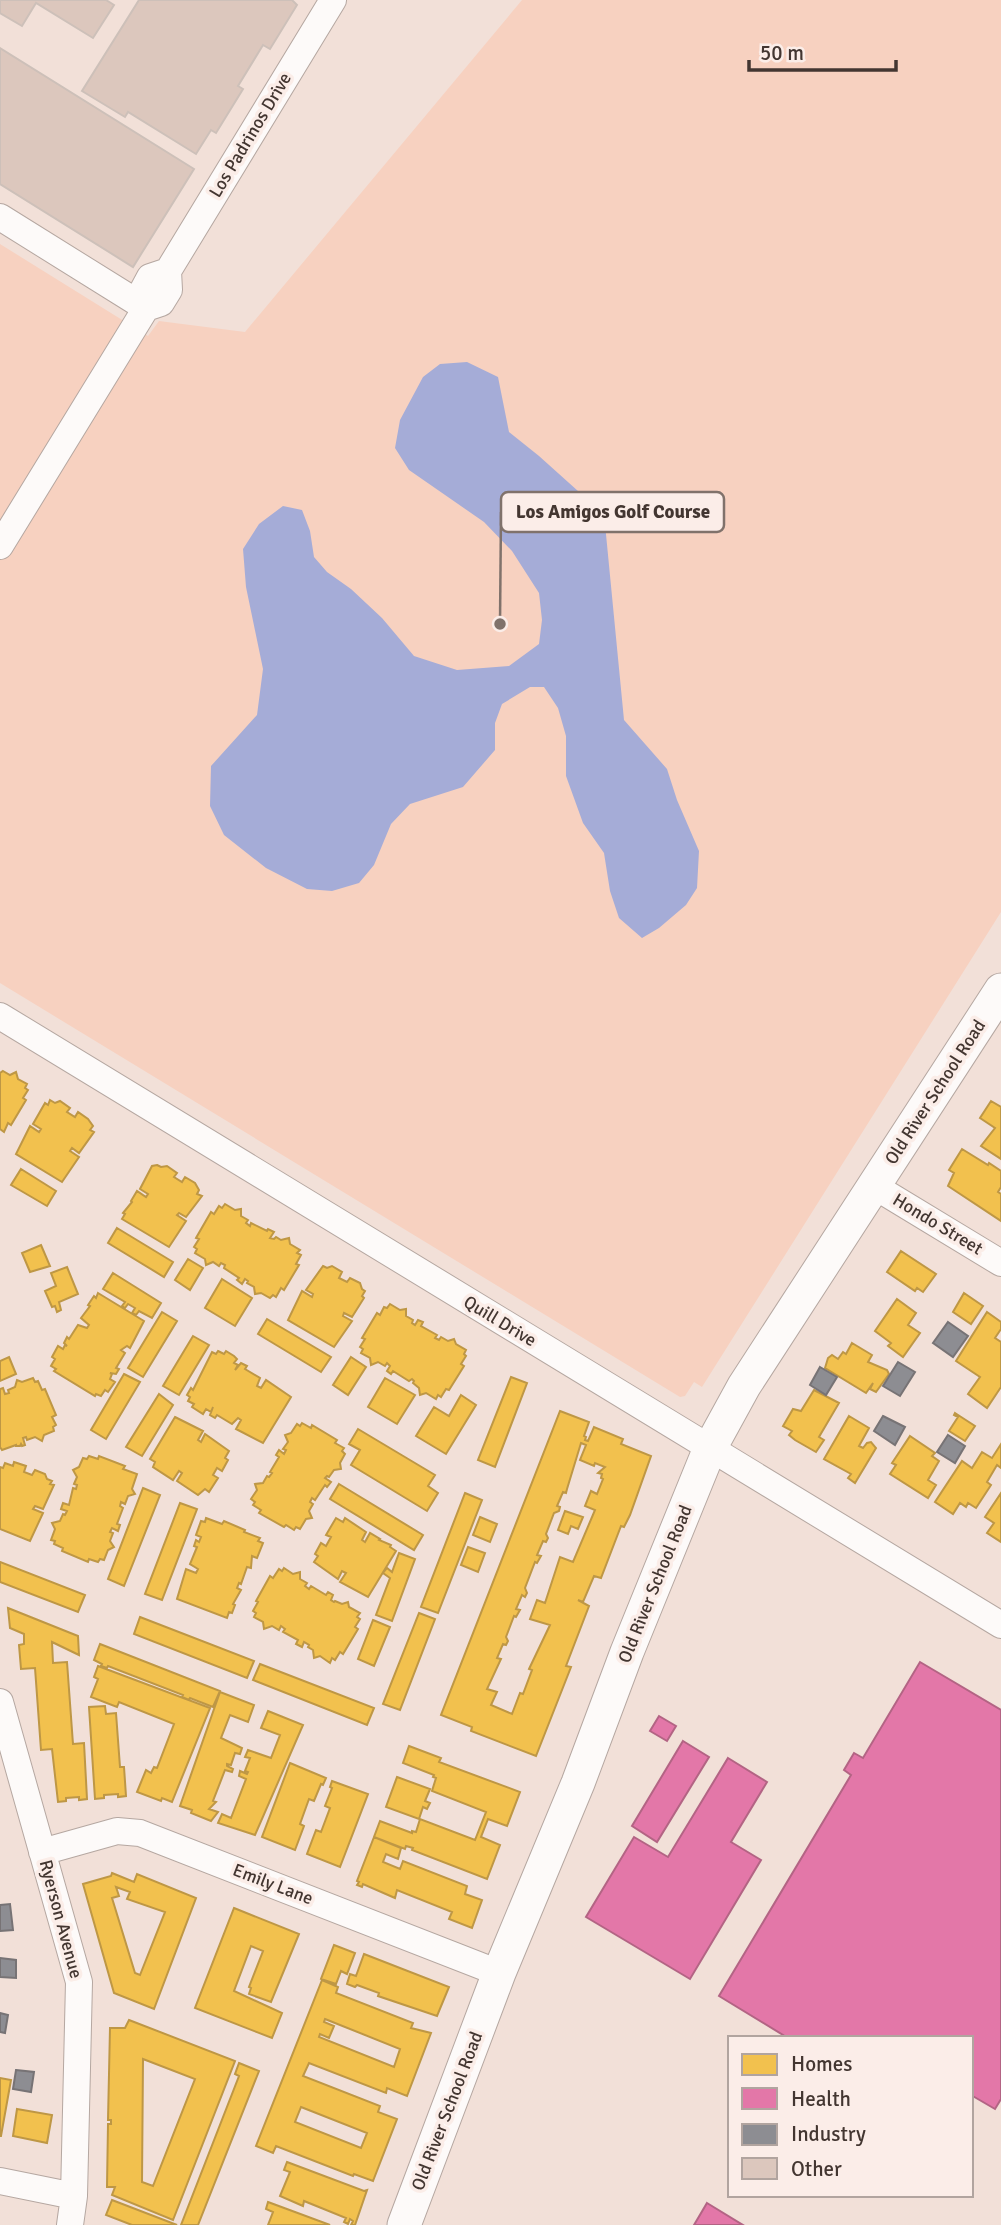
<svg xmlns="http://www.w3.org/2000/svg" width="1001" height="2225" viewBox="0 0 1001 2225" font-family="Signika,sans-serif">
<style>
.green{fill:#f7d1c0}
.water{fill:#a5acd7}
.homes{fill:#f2c14e;stroke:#be9745;stroke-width:2;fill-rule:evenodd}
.health{fill:#e377a8;stroke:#b36484;stroke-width:2}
.industry{fill:#8d8d92;stroke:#777375;stroke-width:2}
.building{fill:#dcc7bd;stroke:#cdc0b9;stroke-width:2}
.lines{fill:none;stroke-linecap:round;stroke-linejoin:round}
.minor-casing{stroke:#b5a7a1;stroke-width:28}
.major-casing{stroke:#b5a7a1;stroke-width:35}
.minor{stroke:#fdfaf9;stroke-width:26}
.major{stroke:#fdfaf9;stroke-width:33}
.labels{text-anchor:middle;stroke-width:7;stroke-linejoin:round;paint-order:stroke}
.street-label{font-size:18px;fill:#433631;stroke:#fbede8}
.leader{fill:none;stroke:#80726b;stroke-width:2.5}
.callout-dot{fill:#80726b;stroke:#fbede8;stroke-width:2.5}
.callout{fill:#fbede8;stroke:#80726b;stroke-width:2.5}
.callout-label{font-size:19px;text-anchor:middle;font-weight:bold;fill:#433631}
</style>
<rect width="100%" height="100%" fill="#f2e0d8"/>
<path class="green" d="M522 0H1001V912L702 1387 694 1382 685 1396 680 1397 0 983V244L148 336 159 321 245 332Z"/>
<path class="water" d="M467 362 498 377 509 432 539 456 588 500 605 524 624 720 667 769 677 800 699 851 697 888 686 905 659 928 642 938 619 918 610 891 604 853 583 823 566 776V736L558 708 544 687H530L502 704 495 723V750L463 787 410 804 391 824 374 865 359 883 332 891 307 889 266 868 224 835 210 806 211 766 257 715 263 669 246 587 243 549 259 524 283 506 302 510 310 531 314 557 327 572 351 589 382 618 414 656 457 670 509 666 539 644 542 620 539 593 512 551 484 522 409 470 395 448 400 420 423 377 440 364Z"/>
<path class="homes" d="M3 1071 10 1075 16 1072 18 1079 27 1084 25 1088 28 1090 23 1098 26 1100 11 1125 8 1123 4 1132 0 1129V1073Z
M50 1100 55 1103 60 1101 70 1108 67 1112 75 1117 78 1112 88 1119 93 1126 90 1130 94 1132 79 1153 72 1148 70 1151 79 1157 62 1182 16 1154 30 1126 39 1132 41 1129 33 1124 45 1103 48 1105Z
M991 1101 1001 1107V1159L981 1146 995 1128 980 1118Z
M962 1149 988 1165 989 1163 1001 1171V1187L998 1192 1001 1194V1221L948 1186 954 1173 949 1170Z
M157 1165 161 1167 167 1166 177 1173 174 1177 182 1182 185 1177 195 1183 199 1190 197 1194 202 1196 186 1217 179 1213 177 1215 186 1221 169 1247 122 1219 125 1214 123 1213 132 1202 131 1201 137 1191 146 1197 148 1194 140 1189 152 1166Z
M21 1169 56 1191 47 1206 11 1185Z
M225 1204 235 1210 241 1209V1216L248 1220 246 1223 250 1226 251 1223 267 1231 268 1229 274 1232 270 1238 274 1239 276 1237 281 1240 289 1238 290 1244 300 1250 297 1253 301 1255 296 1264 299 1265 284 1290 281 1288 276 1297 273 1295 270 1298 261 1293 255 1294 254 1287 247 1283 248 1281 245 1279 242 1284 237 1280 239 1278 224 1268 225 1265 221 1263 219 1266 213 1262 206 1265 205 1259 195 1253 197 1249 194 1247 199 1239 196 1238 211 1212 214 1214 219 1206 222 1208Z
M117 1228 173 1262 164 1277 108 1243Z
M41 1245 50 1266 30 1272 22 1253Z
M901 1251 936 1274 923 1292 917 1288 915 1291 887 1272Z
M188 1259 203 1268 190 1290 175 1280Z
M323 1266 327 1268 332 1266 342 1272 339 1278 347 1282 350 1278 360 1283 362 1289 365 1291 362 1296 364 1298 352 1317 344 1313 343 1316 352 1321 334 1347 288 1320 302 1291 312 1297 313 1294 306 1290Z
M67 1267 78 1294 59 1302 61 1310 57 1312 55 1306 52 1307 45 1291 56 1286 51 1273Z
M113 1273 161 1303 152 1318 139 1311 136 1315 132 1313 135 1308 128 1304 125 1308 122 1306 125 1302 103 1289Z
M222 1279 252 1298 235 1326 205 1308Z
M98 1293 144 1321 130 1348 127 1346 121 1350 125 1353 116 1368 119 1369 116 1374 110 1373 112 1374 110 1379 115 1382 108 1392 105 1390 101 1396 96 1394 95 1396 54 1371 56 1369 51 1366 55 1359 52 1357 58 1346 63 1349 65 1345 67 1346 64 1343 67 1337 69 1339 78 1325 87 1328 89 1325 81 1318 90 1306 88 1305 94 1296 96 1298Z
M964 1293 983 1306 971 1324 953 1312Z
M897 1299 916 1313 908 1325 920 1333 903 1357 888 1346 891 1343 875 1331Z
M390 1304 400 1310 406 1309V1316L413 1320 412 1323 415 1325 418 1320 423 1322 421 1326 437 1335 435 1338 439 1340 441 1337 448 1341 454 1339 456 1344 466 1350 464 1354 466 1356 461 1364 464 1366 449 1390 446 1389 441 1397 438 1395 436 1399 426 1393 420 1395 419 1388 413 1383 414 1381 412 1379 409 1381 393 1371 391 1374 387 1371 390 1366 387 1363 385 1366 378 1362 371 1365 370 1358 361 1353 363 1349 360 1347 365 1339 362 1338 377 1313 380 1315 384 1307 387 1308Z
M162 1312 177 1321 143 1377 128 1368Z
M987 1312 1001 1322V1329L995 1338 1001 1342V1387L987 1408 968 1394 980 1377 956 1361Z
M267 1319 331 1357 321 1372 258 1334Z
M193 1336 209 1345 179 1395 163 1386Z
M852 1343 872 1355 868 1362 887 1370 889 1374 876 1392 870 1389 873 1383 866 1393 825 1368 828 1358 832 1355 838 1359 843 1352 846 1354Z
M218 1351 224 1354 226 1351 234 1356 237 1359 234 1363 238 1365 235 1370 241 1363 247 1366 245 1369 260 1378 257 1386 261 1388 266 1380 291 1397 263 1443 236 1429 241 1420 238 1418 232 1424 217 1415 215 1418 210 1415 213 1407 211 1412 206 1409 203 1414 192 1407 194 1404 188 1401 190 1397 187 1395 191 1388 193 1390 212 1352 216 1354Z
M9 1357 16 1374 0 1381V1361Z
M351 1357 366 1367 348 1395 333 1385Z
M124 1374 140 1382 106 1439 91 1430Z
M511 1377 527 1383 495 1467 478 1460Z
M33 1378 35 1382 38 1381 42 1390 45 1389 56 1415 52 1417 56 1425 53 1427 54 1431 44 1435 42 1441 35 1437 27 1440 26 1437 23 1438 25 1445 22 1446 21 1444 20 1446H16V1445L2 1450 0 1447V1389L3 1388 5 1394 9 1393 8 1390 15 1387 17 1380 22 1382Z
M385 1378 415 1395 397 1424 368 1407Z
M814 1390 839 1403 819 1437 824 1440 816 1452 795 1440 789 1435 792 1431 783 1426 793 1409 801 1411Z
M159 1394 173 1405 142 1456 126 1447Z
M461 1395 476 1405 446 1454 416 1436 434 1407 449 1416Z
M560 1411 589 1422 584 1436 586 1437 585 1440 588 1441 594 1427 623 1439 621 1444 651 1456 630 1515 624 1527 621 1526 601 1578 594 1576 583 1602 578 1600 589 1606 566 1666 571 1667 536 1756 471 1731 472 1727 441 1715ZM581 1443 586 1445 580 1460 594 1466 595 1463 605 1467 598 1473 602 1474 601 1478 603 1479 597 1494 591 1491 585 1506 595 1510 573 1562 560 1557 545 1603 537 1600 530 1619 550 1625 529 1669 532 1670 523 1694 520 1693 512 1714 491 1705 497 1692 487 1689 501 1659 497 1658 503 1644 506 1645 508 1641 506 1637 514 1616 516 1617 520 1610 516 1609 522 1595 525 1597 527 1593 525 1588 535 1562 537 1563 541 1556 537 1555 543 1541 546 1542 548 1538 546 1534 554 1513 559 1511 560 1507 557 1506 563 1492 566 1493 567 1489Z
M955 1413 975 1426 965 1441 949 1431 958 1417 954 1415Z
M849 1416 869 1428 859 1446 863 1448 867 1443 871 1442 876 1448 855 1483 848 1478 851 1474 824 1459Z
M175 1417 203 1431 198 1440 201 1442 205 1434 229 1451 225 1458 228 1460 222 1471 217 1468 213 1475 218 1478 209 1492 205 1489 198 1495 177 1481 182 1473 179 1471 173 1480 153 1467 155 1462 150 1459Z
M302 1423 311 1428 312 1425 337 1440 335 1443 344 1448 342 1451 345 1454 340 1463 341 1469 334 1470 329 1477 327 1476 325 1478 331 1482 327 1487 325 1485 315 1500 312 1498 310 1502 313 1504 309 1511 312 1518 306 1519 300 1529 296 1527 294 1530 286 1525 284 1527 259 1513 261 1510 253 1505 255 1502 251 1499 257 1490 255 1484 263 1483 267 1476 269 1477 272 1473 270 1472 279 1457 276 1455 279 1450 284 1454 286 1450 283 1449 288 1442 285 1435 291 1433 297 1424 300 1426Z
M358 1429 435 1475 428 1486 438 1493 427 1511 351 1465 360 1450 349 1444Z
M910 1436 935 1453 932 1456 939 1461 928 1480 936 1485 928 1498 890 1474 896 1465 892 1463Z
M1001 1444V1468L997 1465 987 1482 991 1485 976 1508 968 1503 966 1507 960 1503 953 1514 935 1502 962 1461 972 1468 982 1452 992 1458Z
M89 1456 98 1459 99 1456 125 1466 123 1469 137 1474 132 1489 135 1494 128 1496 125 1504 121 1502 120 1506 123 1508 117 1524 120 1525 118 1531 112 1528 110 1532 113 1533 110 1541 114 1547 108 1550 104 1560 100 1559 98 1562 89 1559 88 1562 62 1551 63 1548 54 1544 55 1541 51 1540 55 1529 52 1523 60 1521 63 1514 65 1515 67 1511 61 1509 63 1503 69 1505 73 1488 76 1489 77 1485 74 1484 77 1477 73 1470 79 1467 83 1458 87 1459Z
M14 1462 26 1466 24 1472 32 1475 35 1470 45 1474 47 1479 52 1481 50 1484 54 1485 43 1509 35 1506 33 1509 43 1513 30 1541 0 1529V1467L3 1468 5 1463 13 1466Z
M339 1484 423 1535 414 1550 330 1499Z
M143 1488 160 1495 124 1586 108 1579Z
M465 1493 482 1500 438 1613 421 1607Z
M1001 1493V1542L987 1533 994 1523 985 1517Z
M180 1503 197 1509 162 1600 145 1594Z
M565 1511 583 1517 578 1529 571 1526 568 1534 558 1530Z
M480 1517 497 1524 490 1542 473 1535Z
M206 1518 222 1524 224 1521 245 1530 244 1532 260 1538 258 1541 263 1543 257 1558 252 1556 251 1568 247 1567 241 1584 239 1583 237 1588 241 1590 233 1604 235 1605 232 1613 229 1612 227 1618 177 1599 186 1569 196 1573 198 1569 190 1564 197 1547 194 1546 196 1540 199 1542 201 1537 196 1535 201 1521 205 1522Z
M336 1518 343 1522 345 1518 366 1532 362 1540 365 1542 370 1533 380 1539 379 1540 391 1545 390 1547 396 1551 368 1597 340 1582 346 1573 342 1571 338 1579 314 1562 318 1556 315 1554 321 1543 326 1546 331 1537 326 1535Z
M468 1547 485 1553 478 1572 461 1565Z
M399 1553 415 1559 392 1621 376 1615 390 1578 383 1573 387 1568 392 1572Z
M0 1562 85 1595 78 1612 0 1582Z
M284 1568 293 1574 300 1572V1579L307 1583 305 1586 309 1589 311 1586 326 1595 328 1592 333 1595 331 1600 334 1602 335 1601 342 1604 348 1602 349 1607 360 1613 357 1617 360 1619 355 1627 358 1629 343 1654 340 1652 335 1660 332 1658 330 1663 320 1656 314 1658 313 1650 308 1647 309 1645 304 1642 302 1647 296 1644 298 1640 283 1632 285 1629 281 1626 279 1630 272 1626 264 1629 263 1622 254 1617 256 1613 253 1611 258 1602 256 1601 270 1576 273 1578 279 1569 282 1571Z
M8 1608 78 1636 79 1655 52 1642 53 1663 67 1662 73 1744 84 1743 87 1799 79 1800V1797L66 1798V1801L58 1802 52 1749 41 1750 35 1668 21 1669 19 1645 24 1644V1634L10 1628Z
M419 1613 435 1619 400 1710 383 1704Z
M140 1617 254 1661 247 1678 134 1634Z
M373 1620 390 1627 374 1666 358 1659Z
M100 1644 220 1691 213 1707 190 1698 189 1700 182 1697 183 1695 108 1666 107 1668 101 1666 102 1664 94 1660Z
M260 1664 374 1708 367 1725 253 1680Z
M98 1666 210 1708 172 1802 162 1798 161 1801 137 1792 146 1770 151 1773 154 1767 157 1768 174 1724 119 1702 117 1707 91 1697 98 1679 94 1677Z
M220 1692 254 1705 248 1722 230 1715 221 1738 242 1748 240 1754 235 1753 231 1765 227 1764V1766L233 1769 232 1772 225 1770 213 1801 216 1802 209 1809 218 1812 211 1821 191 1813 192 1810 180 1806Z
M105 1706 106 1714 116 1713 120 1767H124L126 1796 118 1797V1794L104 1795V1798L95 1799 89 1707Z
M268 1711 303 1725 255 1835 218 1823 222 1814 231 1818 246 1779 239 1776 240 1771 247 1774 248 1772 245 1771 250 1758 245 1757 248 1750 271 1758 280 1735 261 1728Z
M409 1746 441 1758 439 1762 520 1792 507 1826 488 1819 481 1837 500 1845 487 1879 412 1850 413 1848 406 1846 405 1849 374 1837 380 1821 412 1833V1831L416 1832 420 1819 475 1840 486 1812 432 1791 436 1778 433 1777 434 1775 403 1763Z
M290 1763 326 1778 323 1785 321 1784 314 1801 309 1799 300 1824 304 1826 295 1850 262 1837Z
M397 1777 430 1789 425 1801 430 1803 427 1809 423 1807 419 1819 386 1807Z
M332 1781 368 1794 340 1867 307 1854 316 1830 321 1832 330 1808 325 1806 332 1788 330 1787Z
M374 1837 401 1848 398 1859 386 1854 383 1862 400 1869 403 1861 467 1886 465 1894 482 1900 472 1928 449 1919 452 1912 397 1890 395 1898 363 1884 362 1887 357 1885 359 1882 357 1881Z
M112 1873 134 1882 137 1874 196 1898 154 2009 114 1993 83 1884 111 1876ZM116 1887 130 1892 127 1899 165 1912 140 1975 135 1973 112 1898 119 1896Z
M234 1908 299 1934 271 2002 249 1994 251 1988 249 1987 263 1951 251 1946 234 1991 282 2013 272 2038 195 2008Z
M334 1945 355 1953 347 1974 341 1971 336 1984 321 1979Z
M364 1954 449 1987 437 2016 378 1996 379 1993 357 1985 355 1987 347 1984 350 1974 356 1976Z
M322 1980 338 1987 336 1993 413 2023 411 2028 431 2033 407 2096 387 2088 386 2093 309 2063 303 2076 380 2106 378 2112 397 2119 373 2181 354 2174 353 2176 276 2146 273 2153 256 2146ZM325 2019 400 2049 394 2067 319 2037 320 2034 329 2038 334 2026 324 2022ZM301 2107 367 2133 361 2148 295 2122Z
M129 2020 235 2061 173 2220 112 2195 115 2187H107L108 2124H111V2120H108L110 2028H125ZM143 2059 195 2079 153 2186 142 2182Z
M239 2063 259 2071 198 2225H181L239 2076 235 2074Z
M0 2078 11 2080 1 2136H0Z
M17 2109 52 2115 47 2143 13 2136Z
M287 2162 364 2191 367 2190 355 2225H351L353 2221 350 2219 348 2224 344 2222 346 2218 304 2201 303 2206 280 2196 290 2172 284 2170Z
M112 2200 177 2225H132L106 2215Z
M268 2202 330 2225H268L273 2212 266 2209Z"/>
<path class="health" d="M920 1662 1001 1710V2099L995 2109 971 2095V2038H788L719 1996 851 1775 844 1770 854 1753 863 1758Z
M659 1716 676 1726 667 1741 650 1731Z
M683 1741 709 1757 657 1842 632 1826Z
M728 1758 767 1782 731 1842 761 1860 690 1979 586 1917 634 1837 668 1857Z
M707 2203 743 2225H694Z"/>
<path class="industry" d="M948 1322 968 1336 953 1357 933 1343Z
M898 1362 915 1372 900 1396 883 1386Z
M820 1367 837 1377 826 1395 810 1385Z
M883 1416 905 1427 895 1445 874 1431Z
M948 1435 965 1446 955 1463 937 1452Z
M10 1904 13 1930 0 1931V1905Z
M0 1958 16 1960V1978L0 1977Z
M0 2013 8 2015 5 2033 0 2032Z
M16 2070 34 2072 31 2092 13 2089Z"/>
<path class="building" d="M0 0H106L114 5 93 38 36 3 22 26 0 13Z
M139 0H292L297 5 270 49 263 45 238 86 243 89 216 133 211 130 196 154 128 112 125 117 82 91Z
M0 48 194 169 133 267 0 184Z"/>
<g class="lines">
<g class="minor-casing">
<path id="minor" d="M0 217 146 308
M146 308 143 290 150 277 168 271
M0 546 146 308 161 303 169 290 168 271 333 0
M0 1016 1001 1625
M874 1186 1001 1263
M0 1702 79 1982 74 2196 70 2225
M42 1852 117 1831 140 1833 499 1973
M0 2181 74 2196"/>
</g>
<g class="major-casing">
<path id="major" d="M404 2225 499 1973 578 1783 627 1652 710 1448 744 1386 1001 990"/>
</g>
<use href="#minor" class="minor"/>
<use href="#major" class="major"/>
</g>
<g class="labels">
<g class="street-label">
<text transform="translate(250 135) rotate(-59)" y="6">Los Padrinos Drive</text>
<text transform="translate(935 1092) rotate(-57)" y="6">Old River School Road</text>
<text transform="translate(938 1224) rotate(31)" y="6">Hondo Street</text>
<text transform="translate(500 1321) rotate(31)" y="6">Quill Drive</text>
<text transform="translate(655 1584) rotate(-68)" y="6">Old River School Road</text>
<text transform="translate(273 1884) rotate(21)" y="6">Emily Lane</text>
<text transform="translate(61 1919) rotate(75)" y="6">Ryerson Avenue</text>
<text transform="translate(447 2111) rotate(-69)" y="6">Old River School Road</text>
</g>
</g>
<path class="leader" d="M500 624L501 512"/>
<circle class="callout-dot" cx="500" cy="624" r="7"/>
<rect class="callout" x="501" y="492" width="223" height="40" rx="7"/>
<g class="callout-label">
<text x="613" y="518">Los Amigos Golf Course</text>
</g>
<rect x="728" y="2036" width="245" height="161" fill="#fbede8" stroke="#b1a49f" stroke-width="2"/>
<rect x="742" y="2054" width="35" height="21" fill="#f2c14e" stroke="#b1a49f" stroke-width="2"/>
<text x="791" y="2071" font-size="21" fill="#433631">Homes</text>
<rect x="742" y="2088" width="35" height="21" fill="#e377a8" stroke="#b1a49f" stroke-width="2"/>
<text x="791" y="2106" font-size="21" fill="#433631">Health</text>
<rect x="742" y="2124" width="35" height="21" fill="#8d8d92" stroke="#b1a49f" stroke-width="2"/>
<text x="791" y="2141" font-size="21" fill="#433631">Industry</text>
<rect x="742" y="2158" width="35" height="21" fill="#dcc7bd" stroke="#b1a49f" stroke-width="2"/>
<text x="791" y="2176" font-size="21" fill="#433631">Other</text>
<path d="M749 60v10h147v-10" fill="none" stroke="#433631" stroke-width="3.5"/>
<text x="760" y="60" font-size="21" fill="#433631" stroke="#fbede8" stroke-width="5" paint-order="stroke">50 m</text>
</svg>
